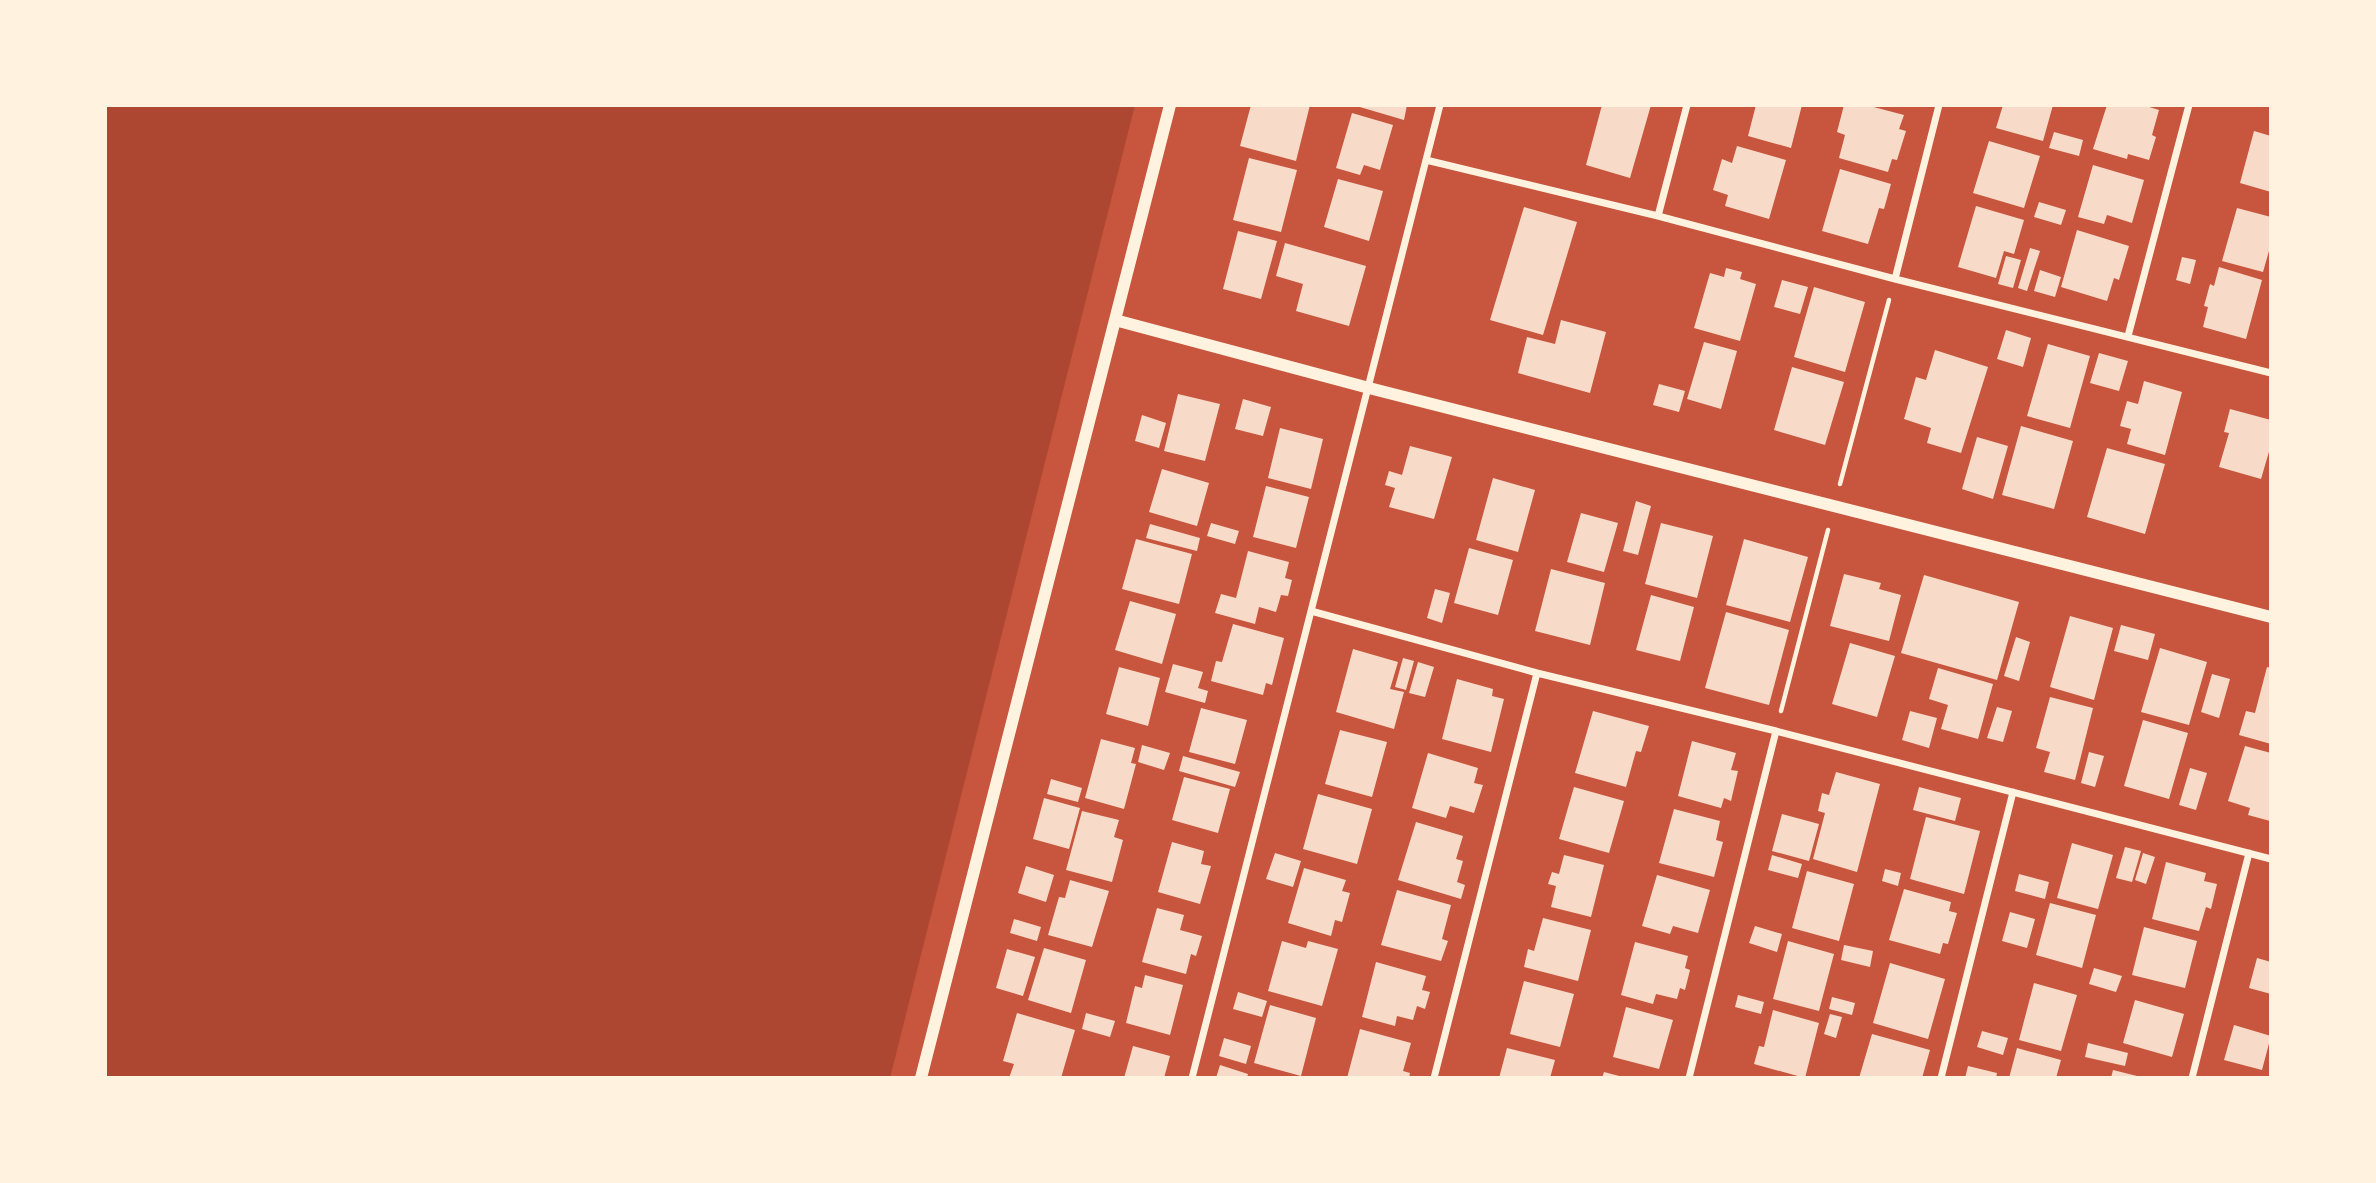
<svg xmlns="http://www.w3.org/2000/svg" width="2376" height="1183" viewBox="0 0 2376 1183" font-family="Arial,sans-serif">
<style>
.green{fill:#ae4732}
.building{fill:#f7dbc8}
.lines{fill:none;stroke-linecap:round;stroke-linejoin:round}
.path{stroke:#fff3e0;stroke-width:4.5}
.minor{stroke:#fff3e0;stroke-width:7}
.tertiary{stroke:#fff3e0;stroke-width:12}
</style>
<rect width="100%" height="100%" fill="#c8553d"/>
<path class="green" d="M105 105H1135L890 1078H105Z"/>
<path class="building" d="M1251 105H1310L1296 161 1240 146Z
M1353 105H1407L1404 120Z
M1602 105H1651L1630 178 1586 165Z
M1756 105H1802L1791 148 1748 136Z
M1844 105H1866L1904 115 1899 129 1906 131 1897 160 1892 159 1888 172 1839 158 1845 135 1837 132Z
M2003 105H2053L2043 141 1996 128Z
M2107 105H2143L2159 110 2152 135 2156 137 2149 160 2128 154 2127 159 2093 149Z
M1352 113 1393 125 1380 170 1364 165 1360 175 1336 168Z
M2254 131 2271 136V192L2240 183Z
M2054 132 2083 140 2079 156 2049 148Z
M1989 141 2040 156 2024 208 1973 193Z
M1737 146 1786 160 1769 219 1725 206 1728 195 1713 190 1722 159 1732 163Z
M1249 158 1297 170 1281 232 1233 220Z
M2093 165 2144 180 2132 223 2107 215 2104 224 2078 217Z
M1840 169 1891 184 1884 209 1879 208 1868 244 1822 231Z
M1338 179 1383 191 1369 241 1324 227Z
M2039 202 2066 210 2061 225 2034 217Z
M1976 206 2024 220 2014 254 2004 251 1996 278 1958 267Z
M1524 207 1577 222 1543 335 1490 320Z
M2237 208 2271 217V244L2263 272 2222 261Z
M2077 230 2129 246 2119 280 2114 278 2107 301 2061 287Z
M1238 231 1277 241 1261 299 1223 289Z
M1285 243 1366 266 1349 326 1296 311 1303 284 1276 276Z
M2030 248 2040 251 2027 291 2018 288Z
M2006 256 2021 260 2013 288 1998 284Z
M2182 257 2196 260 2190 284 2176 280Z
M2219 267 2262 280 2246 339 2203 327 2208 307 2204 306 2210 284 2214 286Z
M1726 268 1742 272 1740 279 1756 284 1740 341 1694 328 1710 273 1724 277Z
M2040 270 2061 277 2055 297 2034 291Z
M1782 280 1808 287 1800 314 1774 307Z
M1814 287 1865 302 1845 372 1794 357Z
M1561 320 1606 332 1590 393 1518 373 1527 337 1555 344Z
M2006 330 2031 338 2023 367 1997 359Z
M1704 342 1737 351 1721 409 1687 399Z
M2048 344 2090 356 2070 428 2027 416Z
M1935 350 1988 367 1961 453 1927 443 1931 428 1904 419 1916 377 1926 380Z
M2099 353 2128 361 2119 391 2090 383Z
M1792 367 1844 382 1825 445 1774 430Z
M2144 381 2182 392 2165 455 2127 444 2131 429 2120 426 2127 401 2138 404Z
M1659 384 1685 391 1679 412 1653 405Z
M1178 394 1220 404 1205 461 1164 451Z
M1243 399 1271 407 1263 436 1235 429Z
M2230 409 2271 420V445L2261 479 2219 467 2229 433 2224 432Z
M1142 415 1166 423 1159 448 1135 441Z
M2021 426 2073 441 2054 509 2002 495Z
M1280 428 1323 439 1311 489 1268 478Z
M1977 437 2008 446 1993 499 1962 489Z
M1410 446 1452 457 1434 519 1389 507 1395 488 1385 485 1389 471 1402 475Z
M2107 448 2165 464 2145 534 2087 517Z
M1162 469 1209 483 1197 526 1149 512Z
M1493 478 1535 490 1518 552 1476 540Z
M1266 486 1309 497 1296 548 1253 537Z
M1636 501 1651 506 1638 555 1623 551Z
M1581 513 1618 523 1604 572 1567 562Z
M1211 523 1239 531 1235 544 1207 536Z
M1661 523 1713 536 1697 598 1645 584Z
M1150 524 1200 538 1197 551 1146 538Z
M1136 539 1192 554 1179 604 1122 589Z
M1744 539 1808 557 1790 622 1726 605Z
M1469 548 1513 560 1498 615 1454 603Z
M1248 551 1289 562 1285 578 1292 580 1288 596 1281 595 1276 612 1259 607 1255 624 1215 613 1221 594 1236 598Z
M1551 569 1605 583 1590 645 1535 631Z
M1844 574 1881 583 1879 589 1901 595 1889 641 1830 626Z
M1924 575 2019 602 1997 680 1901 653Z
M1435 589 1450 593 1442 623 1427 618Z
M1651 595 1694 607 1680 661 1636 650Z
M1130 601 1176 614 1162 664 1115 650Z
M1726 612 1789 630 1769 705 1705 688Z
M2070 616 2113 628 2094 700 2050 687Z
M1233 624 1284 638 1272 685 1266 683 1263 695 1211 681 1216 661 1222 662Z
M2121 625 2155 634 2148 660 2114 651Z
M2016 637 2030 642 2019 681 2004 676Z
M1850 643 1895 656 1877 717 1832 704Z
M2160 648 2207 662 2189 725 2141 712Z
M1353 649 1398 662 1390 689 1404 692 1394 729 1336 712Z
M1403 658 1414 661 1406 690 1395 687Z
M1418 662 1434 667 1425 697 1409 693Z
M1173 664 1203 672 1198 688 1208 691 1205 703 1165 692Z
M1119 667 1160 678 1148 726 1106 714Z
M2267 667 2271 668V744L2239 735 2246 711 2255 713Z
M1938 668 1993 684 1978 739 1941 729 1948 705 1929 699Z
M2212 674 2230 679 2219 718 2201 712Z
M1457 679 1493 689 1492 696 1504 699 1491 752 1442 739Z
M2050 697 2093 708 2075 780 2044 772 2050 752 2036 748Z
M1997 707 2012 711 2003 742 1987 738Z
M1201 708 1247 720 1235 764 1189 752Z
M1593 711 1649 726 1641 752 1636 751 1626 787 1575 773Z
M1910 711 1937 718 1929 748 1902 740Z
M2143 720 2188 733 2169 799 2124 786Z
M1340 730 1387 742 1372 797 1325 784Z
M1101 739 1135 748 1131 763 1136 764 1124 809 1085 798Z
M1692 741 1736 753 1731 770 1738 771 1731 801 1724 798 1721 808 1678 796Z
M1142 745 1170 753 1164 770 1138 762Z
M2245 746 2271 753 2270 821 2248 815 2250 808 2228 801Z
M2089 752 2104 756 2095 787 2081 783Z
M1428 753 1478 768 1474 783 1483 785 1474 813 1450 806 1446 818 1412 808Z
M1183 756 1240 772 1235 787 1179 771Z
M2190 768 2207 773 2196 810 2179 805Z
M1836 772 1880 784 1857 872 1813 859 1825 813 1818 811 1822 793 1829 795Z
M1184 777 1230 789 1218 833 1172 820Z
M1051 779 1082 788 1078 802 1047 794Z
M1574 787 1624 801 1609 853 1559 839Z
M1919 787 1961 798 1955 821 1913 810Z
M1318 794 1372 809 1357 864 1303 849Z
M1044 798 1080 808 1069 849 1033 839Z
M1674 809 1720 821 1716 840 1723 842 1714 877 1659 863Z
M1082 811 1119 820 1114 837 1123 840 1112 882 1066 870Z
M1782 814 1819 824 1809 861 1772 851Z
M1926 817 1980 831 1964 894 1910 879Z
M1416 822 1463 836 1456 859 1463 861 1457 882 1465 885 1461 899 1398 880Z
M1172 842 1204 851 1201 864 1211 866 1200 904 1158 892Z
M2072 843 2113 855 2098 909 2057 898Z
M2125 847 2141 851 2132 882 2116 878Z
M1275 853 1301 861 1293 887 1266 879Z
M2143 853 2155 857 2146 884 2135 880Z
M1564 855 1604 865 1591 917 1551 907 1556 886 1548 884 1552 872 1559 874Z
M1772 855 1802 864 1798 878 1768 870Z
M2166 862 2206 873 2204 881 2217 884 2211 909 2206 907 2199 931 2152 919Z
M1026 866 1054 875 1046 902 1018 893Z
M1304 868 1346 880 1342 891 1350 893 1342 922 1335 920 1331 936 1288 923Z
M1885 869 1901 873 1898 886 1882 881Z
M1807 871 1854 884 1839 941 1792 928Z
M2019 874 2049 882 2045 899 2015 891Z
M1657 875 1710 890 1698 933 1673 926 1670 934 1642 926Z
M1070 880 1109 891 1092 947 1048 935 1059 897 1065 898Z
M1904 889 1951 902 1949 911 1957 913 1948 944 1943 943 1940 954 1889 940Z
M1397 890 1451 905 1442 939 1448 941 1441 961 1381 945Z
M2050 903 2096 915 2082 968 2036 955Z
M1157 908 1184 915 1180 930 1202 936 1196 956 1191 954 1186 974 1142 962Z
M2010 912 2035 919 2027 948 2002 941Z
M1543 918 1591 930 1578 981 1524 967 1528 949 1534 951Z
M1014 919 1041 927 1037 941 1010 933Z
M1755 926 1782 934 1777 952 1749 943Z
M2144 927 2197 941 2185 988 2132 975Z
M1282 941 1306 948 1308 941 1338 949 1322 1006 1268 991Z
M1788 941 1834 954 1819 1011 1773 999Z
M1635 942 1688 956 1685 968 1690 970 1685 990 1680 988 1677 999 1656 994 1653 1004 1621 995Z
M1844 945 1873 951 1870 967 1841 960Z
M1044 948 1086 960 1071 1013 1028 1000Z
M1007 949 1035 957 1023 996 996 988Z
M2257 958 2271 962V994L2249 988Z
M1376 962 1426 976 1422 990 1430 992 1425 1009 1417 1006 1413 1020 1397 1016 1395 1026 1362 1017Z
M1890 963 1945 979 1928 1039 1873 1023Z
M2094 968 2122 976 2116 992 2089 984Z
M1145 975 1183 985 1170 1035 1126 1023 1135 986 1142 988Z
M1524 981 1574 994 1560 1047 1510 1034Z
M2034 983 2077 995 2061 1051 2019 1040Z
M1238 992 1267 1001 1262 1017 1233 1009Z
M1738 995 1764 1002 1761 1014 1735 1007Z
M1832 997 1855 1003 1852 1015 1829 1009Z
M2135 1000 2184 1014 2172 1057 2123 1043Z
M1270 1005 1316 1018 1301 1076 1254 1063Z
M1626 1007 1673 1020 1659 1069 1613 1057Z
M1773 1010 1819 1023 1805 1078 1754 1064 1759 1046 1764 1047Z
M1017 1013 1075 1030 1061 1078H1009L1014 1064 1003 1061Z
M1086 1013 1115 1021 1110 1037 1082 1029Z
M1830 1014 1842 1017 1836 1038 1824 1034Z
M2234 1025 2271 1036 2262 1070 2224 1060Z
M1360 1029 1411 1043 1403 1071 1410 1073 1409 1078H1347Z
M1982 1031 2008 1038 2003 1055 1977 1047Z
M1872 1034 1930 1050 1922 1078H1859Z
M1224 1038 1251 1046 1246 1064 1219 1056Z
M2088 1043 2128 1053 2125 1066 2085 1057Z
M1133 1046 1170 1056 1164 1078H1124Z
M1507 1048 1555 1060 1550 1078H1499Z
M2017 1048 2061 1060 2056 1078H2009Z
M1220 1065 1248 1074 1247 1078H1216Z
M1968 1066 1997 1073 1996 1078H1965Z
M2113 1070 2141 1077V1078H2111Z
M1604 1072 1623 1077V1078H1602Z"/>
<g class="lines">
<path class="path" d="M1840 484 1889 300
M1781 711 1828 530"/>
<path class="minor" d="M1426 160 1658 216 1895 279 2271 373
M1658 216 1687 105
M1895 279 1939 105
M2128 336 2189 105
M1311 611 1537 673 1776 731 2271 859
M1192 1078 1440 105
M1434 1078 1537 673
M1689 1078 1776 731
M1941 1078 2013 792
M2192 1078 2249 853"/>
<path class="tertiary" d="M1115 320 1369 388 2271 617
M921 1078 1170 105"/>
</g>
<rect width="2376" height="1183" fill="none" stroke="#fff3e0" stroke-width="214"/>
</svg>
